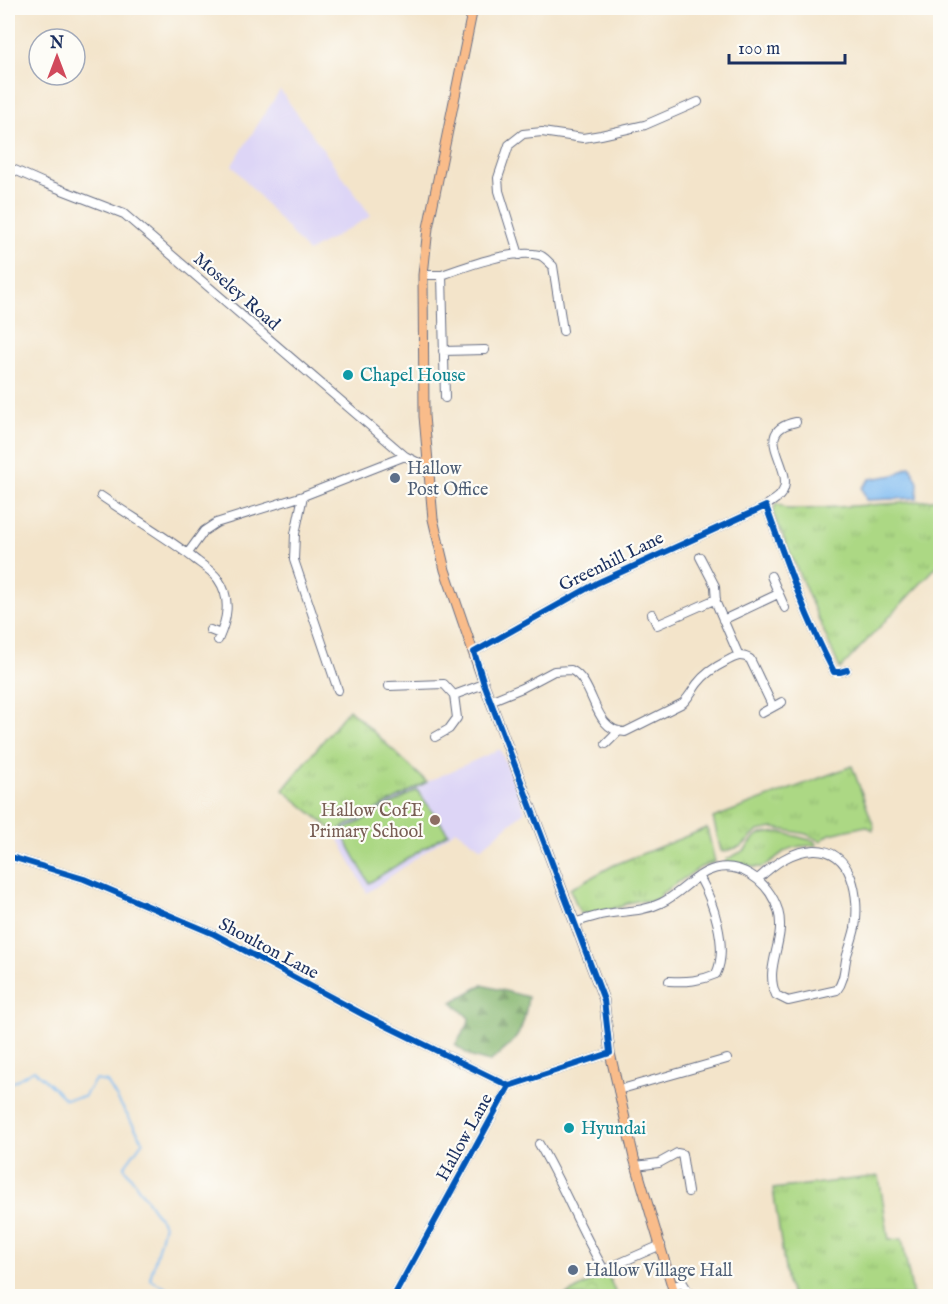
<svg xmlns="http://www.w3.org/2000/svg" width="948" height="1304" viewBox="0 0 948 1304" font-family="'IM FELL English',serif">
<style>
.built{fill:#ddd5f6}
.grass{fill:url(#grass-tufts);stroke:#648471;stroke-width:1.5}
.forest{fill:url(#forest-firs);stroke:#527468;stroke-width:1.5}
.park{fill:url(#park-crowns);stroke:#648471;stroke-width:1.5}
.pitch{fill:#acd884;stroke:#648471;stroke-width:1.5}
.water{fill:#7fbbf1;stroke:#4d75a8;stroke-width:1.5}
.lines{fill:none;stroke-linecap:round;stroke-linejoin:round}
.stream{stroke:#7fbbf1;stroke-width:2}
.minor-casing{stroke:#676e84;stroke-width:10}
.major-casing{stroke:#676e84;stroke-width:11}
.minor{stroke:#fff;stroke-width:8}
.major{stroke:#f9bc8a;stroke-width:9}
.cycleway-casing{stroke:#fdfcf7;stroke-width:10}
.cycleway{stroke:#0057b8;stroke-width:6}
.culture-dot{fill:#0f9aa8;stroke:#fdfcf7;stroke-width:2}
.service-dot{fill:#5c6f8a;stroke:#fdfcf7;stroke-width:2}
.education-dot{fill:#8d6e63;stroke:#fdfcf7;stroke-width:2}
.labels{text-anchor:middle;stroke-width:4.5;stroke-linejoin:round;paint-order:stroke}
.street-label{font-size:18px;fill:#1b2f5e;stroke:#fdfcf7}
.culture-label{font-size:18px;fill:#0d838f;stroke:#fdfcf7;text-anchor:start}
.service-label{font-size:18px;fill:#4e5e75;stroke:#fdfcf7;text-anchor:start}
.education-label{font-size:18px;fill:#785e54;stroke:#fdfcf7;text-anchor:end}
</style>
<defs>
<pattern id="grass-tufts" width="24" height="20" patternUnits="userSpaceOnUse" patternTransform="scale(1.5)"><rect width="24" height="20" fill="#acd884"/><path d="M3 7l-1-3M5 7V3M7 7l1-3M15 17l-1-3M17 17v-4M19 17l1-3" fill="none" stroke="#93ba74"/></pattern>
<pattern id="forest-firs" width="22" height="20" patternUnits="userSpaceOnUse" patternTransform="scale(1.5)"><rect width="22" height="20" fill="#89b872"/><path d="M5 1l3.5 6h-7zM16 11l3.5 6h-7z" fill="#6f9661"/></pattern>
<pattern id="park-crowns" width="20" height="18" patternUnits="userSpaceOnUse" patternTransform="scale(1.5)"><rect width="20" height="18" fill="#acd884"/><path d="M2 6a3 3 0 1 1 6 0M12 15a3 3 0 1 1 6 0" fill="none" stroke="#93ba74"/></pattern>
</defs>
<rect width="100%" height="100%" fill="#fdfcf7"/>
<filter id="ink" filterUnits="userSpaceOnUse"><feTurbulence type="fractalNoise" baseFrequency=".0167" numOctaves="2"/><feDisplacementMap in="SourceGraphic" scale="12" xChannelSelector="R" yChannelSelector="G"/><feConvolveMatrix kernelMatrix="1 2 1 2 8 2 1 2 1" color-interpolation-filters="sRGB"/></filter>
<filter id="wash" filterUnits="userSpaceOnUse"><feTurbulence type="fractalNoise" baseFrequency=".008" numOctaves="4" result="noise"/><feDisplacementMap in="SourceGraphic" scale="24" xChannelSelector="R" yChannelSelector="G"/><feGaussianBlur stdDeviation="1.35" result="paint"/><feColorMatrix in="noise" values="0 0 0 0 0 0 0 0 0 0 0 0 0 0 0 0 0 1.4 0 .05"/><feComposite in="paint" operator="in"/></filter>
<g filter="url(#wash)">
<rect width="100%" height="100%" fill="#f3e4ca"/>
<path class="built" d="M280 90 371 216 308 252 232 165Z
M500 749 525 811 481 848 456 830 367 893 335 832 427 782Z"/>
<path class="grass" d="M940 499V563L840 669 773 513 776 503 787 509H805L901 503Z
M349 709 427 782 335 832 283 790Z
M852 766 874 827 873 830 866 826 830 834 821 841 806 834 774 828 758 831 742 846 723 852 721 851 713 818Z
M707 828 715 862 701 867 662 893 659 898 649 902C641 899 627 902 621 907L588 914 580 913 570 889 614 865Z
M780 832 814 841 817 845C808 846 794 845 785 851 780 854 767 866 762 867 749 869 738 861 725 863L727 859 745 850 755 837 761 834Z
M879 1176 889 1240 902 1239 913 1296H793L787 1283 773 1189Z"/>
<path class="forest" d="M482 985 528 997C524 1031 518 1042 489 1062L472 1057 455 1045 468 1025 469 1018 452 1002Z"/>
<path class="park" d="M607 1273 617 1296H564Z"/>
<path class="pitch" d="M417 790 448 833 369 883 341 832Z"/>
<path class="water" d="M910 466 918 482 917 498 866 500 862 488 870 479 895 475Z"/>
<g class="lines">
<path class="stream" d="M8 1085 34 1070 65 1099 84 1097 95 1080 107 1082 143 1141 124 1167 164 1225 150 1279 180 1296"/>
</g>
</g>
<g filter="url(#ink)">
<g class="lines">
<g class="minor-casing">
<path id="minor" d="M8 167 44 183 124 214 405 456 429 468
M519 255 499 191 498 178 509 145 523 134 542 132 583 138 601 135 645 125 698 102
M423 275H442L445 398
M442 275C467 266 512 249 539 255 544 256 549 263 553 266L563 331
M443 351 485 350
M101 496C133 518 167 537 197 561 204 566 213 572 218 579 232 599 227 620 218 640
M766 506C786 562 806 619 834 672H840L847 670
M188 553 204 531 216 523 303 496
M700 557 715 586 716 603 739 656
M771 576 785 608
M652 614 657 625 716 599
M723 620 778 594
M210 630 220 634
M474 652 597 583 766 506C770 502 778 499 781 494 799 471 747 432 796 422
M389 686 444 684 454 695 484 684
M338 690 294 560 295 534 303 496 405 456
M490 701 522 688 554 671 571 670C596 682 592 731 625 732L683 703C689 697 692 691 697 684 705 673 715 667 727 661 736 656 740 654 750 659L773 707
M762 713 782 702
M435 737 449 729 457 718 454 695
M606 744 619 731
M8 856 84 879 214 934 364 1015 509 1086
M576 922C587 919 600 914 612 913 629 911 645 911 661 903 678 895 690 880 706 872 737 857 769 881 778 910 787 941 763 966 776 995L788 1001 837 990C845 980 844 967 847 955 850 946 853 937 855 928 860 898 853 849 814 850 791 851 774 864 758 879
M669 981C687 982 700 981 716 974 729 948 713 901 699 876
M618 1090 727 1059
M539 1144C563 1185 580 1229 604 1270L661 1245
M636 1166 659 1163 677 1153 682 1154 688 1192
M674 1286 683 1283 691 1296
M394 1296 509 1086 610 1053"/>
</g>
<g class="major-casing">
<path id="major" d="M473 8 428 228 423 275 424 416 433 519 445 570 484 684 604 1000 610 1053 634 1158 675 1296"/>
</g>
<use href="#minor" class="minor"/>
<use href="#major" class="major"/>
<g class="cycleway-casing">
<path id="cycleway" d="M8 856 84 879 214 934 364 1015 509 1086
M394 1296 509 1086 610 1053 604 1000 484 684 474 652 597 583 766 506C786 562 806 619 834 672H840L847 670"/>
</g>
<use href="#cycleway" class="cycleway"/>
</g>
</g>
<g class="culture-dot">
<circle cx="348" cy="375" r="6"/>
<circle cx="569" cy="1128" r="6"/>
</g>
<g class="service-dot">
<circle cx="395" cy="478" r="6"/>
<circle cx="573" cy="1270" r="6"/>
</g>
<circle class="education-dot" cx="435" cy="820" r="6"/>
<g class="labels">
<g class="street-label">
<text transform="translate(237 291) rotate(41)" y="6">Moseley Road</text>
<text transform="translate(611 561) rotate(-26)" y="6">Greenhill Lane</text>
<text transform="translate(269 948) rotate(28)" y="6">Shoulton Lane</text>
<text transform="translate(464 1137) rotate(-61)" y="6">Hallow Lane</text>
</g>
<g class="culture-label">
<text x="360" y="381">Chapel House</text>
<text x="581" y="1134">Hyundai</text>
</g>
<g class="service-label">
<text x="407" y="474">Hallow<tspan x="407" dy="21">Post Office</tspan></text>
<text x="585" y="1276">Hallow Village Hall</text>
</g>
<g class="education-label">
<text x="423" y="816">Hallow CofE<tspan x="423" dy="21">Primary School</tspan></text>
</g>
</g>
<rect width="948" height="1304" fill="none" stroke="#fdfcf7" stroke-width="30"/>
<g transform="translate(57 57)"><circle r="28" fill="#fdfcf7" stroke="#a3aaba" stroke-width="1.5"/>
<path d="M0-4.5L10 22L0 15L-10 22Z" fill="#d1495b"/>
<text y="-9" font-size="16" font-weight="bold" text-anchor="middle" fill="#1b2f5e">N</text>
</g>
<path d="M729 54v9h116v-9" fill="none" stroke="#1b2f5e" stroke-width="3"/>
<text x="738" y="54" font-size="18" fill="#1b2f5e" stroke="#fdfcf7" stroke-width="4.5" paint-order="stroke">100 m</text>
</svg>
